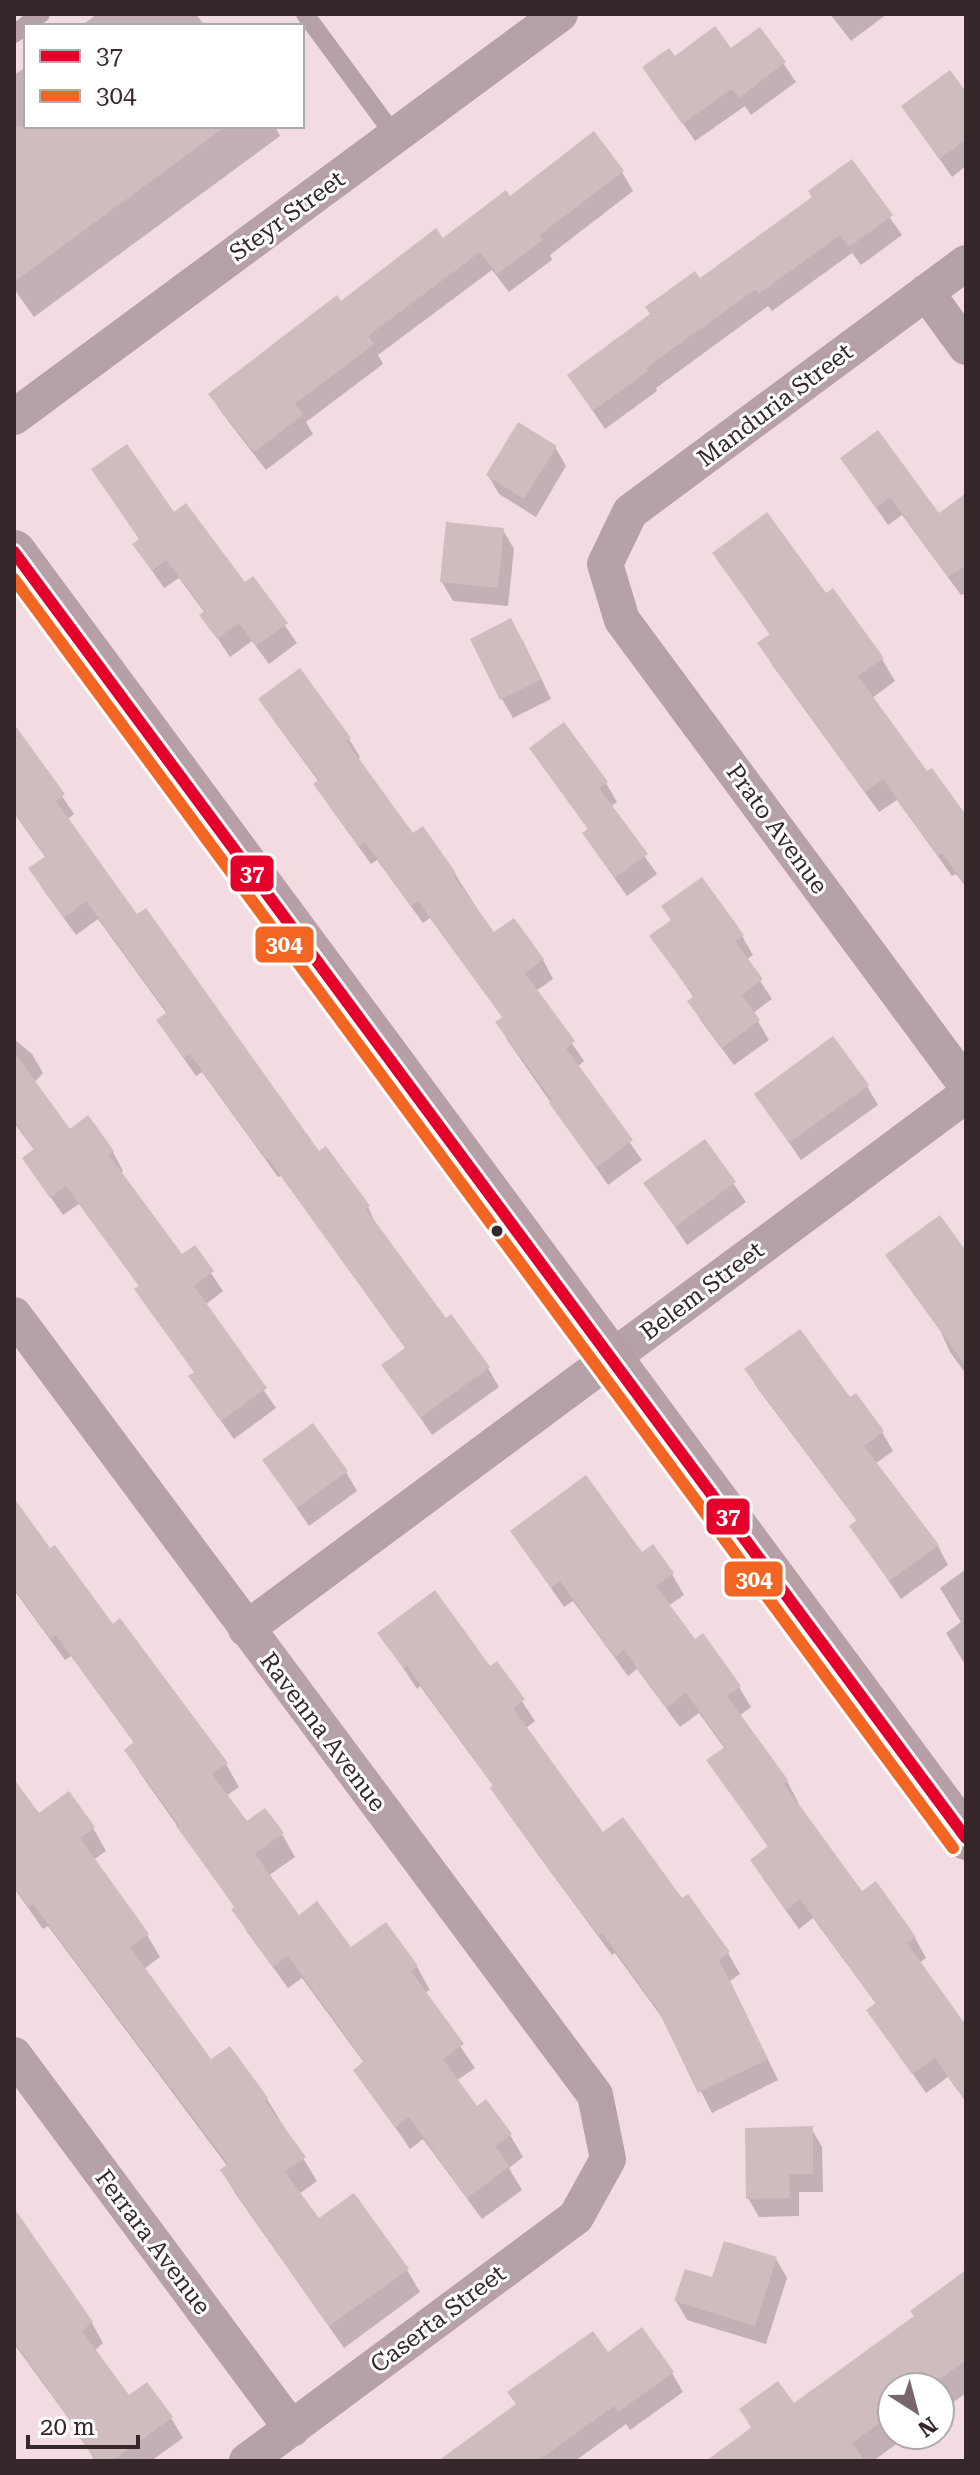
<svg xmlns="http://www.w3.org/2000/svg" width="980" height="2475" viewBox="0 0 980 2475" font-family="'Roboto Serif',serif">
<style>
.shadow{fill:#0003}
.building{fill:#cebcbf}
.lines{fill:none;stroke-linecap:round;stroke-linejoin:round}
.lane{stroke:#b6a1a6;stroke-width:18}
.street{stroke:#b6a1a6;stroke-width:36}
.secondary{stroke:#b7a0a5;stroke-width:44}
.bus-1-casing{stroke:#fff;stroke-width:18}
.bus-2-casing{stroke:#fff;stroke-width:18}
.bus-1{stroke:#e4002b;stroke-width:12}
.bus-2{stroke:#f26522;stroke-width:12}
.bus-dot{fill:#36272a;stroke:#fff;stroke-width:3}
.labels{text-anchor:middle;stroke-width:6;stroke-linejoin:round;paint-order:stroke}
.street-label{font-size:24px;fill:#36272a;stroke:#fff}
.line-badge{stroke:#fff;stroke-width:3}
.badge-label{font-size:22px;text-anchor:middle;font-weight:bold;fill:#fff}
</style>
<rect width="100%" height="100%" fill="#f3dce1"/>
<path class="shadow" d="M97 14H196L205 26H81Z
M830 14H887L851 41Z
M760 29 796 82 751 115 745 106 695 141 645 68 675 59 731 50Z
M26 67V126H275L280 136 34 317 14 289V75Z
M966 96V166L952 177 903 106Z
M851 162 902 235 861 265 852 253 772 311 768 306 656 388 657 391 605 429 569 376 814 198Z
M622 172 633 191 550 255 552 260 509 292 492 270 378 355 383 364 306 422 313 434 266 470 222 413 211 394 341 303 443 241Z
M555 447 566 466 536 517 499 494 488 475Z
M842 459 938 516 966 505V593L961 595 902 515 888 525Z
M174 515 244 585 253 579 297 643 269 664 252 641 230 657 202 615 205 613 179 578 164 588 134 545Z
M503 530 514 549 508 606 453 601 442 582Z
M714 553 826 596 882 659 895 681 872 698 927 774 966 819V887L956 874 952 876 897 800 879 812 773 666 760 644 771 636Z
M522 639 551 699 513 718 502 699Z
M261 699 349 739 360 757 357 760 413 836 455 874 494 935 543 960 553 979 536 991 584 1061 577 1067 642 1160 608 1185 508 1041 498 1022 503 1018 430 918 423 923 377 860 371 864 327 803 316 784 319 782 272 718Z
M14 725 74 814 67 820 137 916 319 1154 326 1149 368 1207 377 1227 445 1321 488 1368 499 1387 432 1435 384 1365 406 1349 281 1176 278 1177 202 1072 196 1076 170 1039 159 1021 167 1014 98 919 76 935 42 888 31 869 46 858 14 813Z
M543 767 606 783 617 802 610 807 657 874 627 896 596 852 585 834 589 830Z
M663 907 742 936 753 955 746 960 772 999 753 1013 769 1040 734 1065 701 1021 690 1002 694 998 652 936 672 922Z
M14 1039 32 1054 43 1073 34 1083 69 1132 88 1118 113 1152 123 1171 120 1173 181 1257 194 1248 223 1291 205 1305 276 1408 234 1439 202 1395 191 1376 195 1373 148 1308 137 1290 140 1287 79 1204 63 1215 24 1159 35 1151 14 1123Z
M867 1086 878 1105 801 1160 756 1095Z
M704 1141 746 1202 687 1245 646 1184Z
M966 1254V1374L950 1352 941 1332 888 1256Z
M747 1370 882 1432 893 1451 875 1464 938 1546 948 1565 901 1599 852 1527 858 1522 758 1389Z
M264 1460 346 1472 357 1491 309 1526Z
M14 1501 50 1551 226 1764 239 1787 226 1796 246 1824 282 1834 295 1857 268 1876 298 1917 351 1950 417 1967 430 1990 424 1993 475 2068 456 2081 476 2109 510 2135 523 2157 509 2168 522 2190 482 2219 423 2139 410 2149 356 2070 365 2064 302 1978 288 1988 247 1932 235 1908 140 1773 127 1750 135 1744 71 1656 65 1660 14 1590Z
M512 1532 642 1555 672 1574 684 1595 668 1606 694 1642 739 1687 751 1707 739 1716 787 1781 798 1802 796 1804 862 1894 915 1938 926 1958 919 1963 966 2028V2102L948 2077 926 2093 869 2011 877 2005 813 1918 799 1929 764 1880 752 1860 769 1848 709 1761 725 1749 699 1713 680 1727 637 1669 628 1676 573 1601 564 1607Z
M966 1569V1666L946 1633 961 1622 940 1588Z
M380 1633 490 1669 497 1664 535 1721 526 1728 603 1834 682 1901 728 1953 740 1974 730 1981 778 2080 712 2113 666 2023 615 1953 612 1955 547 1867 505 1809 494 1787 420 1686 417 1689Z
M14 1783 38 1816 93 1828 106 1851 93 1860 147 1935 160 1957 144 1969 211 2062 267 2099 317 2181 299 2194 318 2221 407 2270 420 2292 344 2348 235 2193 222 2171 228 2167 48 1926 43 1929 14 1888Z
M811 2128 822 2147 823 2192H799V2216L759 2217 748 2198Z
M14 2213 92 2323 103 2343 94 2351 128 2398 171 2418 183 2438 151 2461H95L77 2430 14 2344Z
M776 2259 787 2278 766 2344 687 2320 676 2301 713 2280Z
M966 2273V2393L940 2412V2387H892V2435H909L873 2461H710L752 2429 741 2410 794 2406 916 2317Z
M607 2355 672 2373 683 2392 630 2430 626 2424 575 2461H442Z"/>
<path class="building" d="M715 26 731 48 760 27 786 62 739 98 732 89 682 124 642 67 669 48 675 56Z
M950 70 966 92V140L939 159 901 106Z
M14 126H226L14 282Z
M594 131 624 171 540 235 543 240 497 274 480 252 368 336 374 344 295 404 304 414 254 452 208 394 337 295 341 301 436 228 443 238 506 190 510 196Z
M852 159 893 215 849 247 840 235 759 294 756 289 646 368 648 371 593 411 567 375 650 314 645 307 695 271 700 278 812 197 808 191Z
M518 422 557 446 524 499 486 475Z
M878 430 939 513 966 493V565L948 577 890 497 876 508 840 458Z
M127 444 174 512 186 503 245 582 253 576 288 623 256 646 239 623 217 639 199 615 205 611 166 560 152 571 132 544 139 539 91 469Z
M767 512 826 593 833 588 884 658 858 676 927 771 932 768 966 815V886L942 853 938 856 883 779 865 792 757 643 770 634 712 553Z
M446 522 504 528 498 588 440 582Z
M511 618 542 679 500 700 470 639Z
M300 668 351 738 346 741 413 833 423 826 456 873 453 875 494 932 514 918 544 959 525 973 575 1041 566 1048 633 1140 596 1168 549 1103 552 1100 495 1022 502 1017 418 901 411 906 365 842 359 846 313 784 319 780 258 699Z
M564 722 608 782 599 788 648 854 615 878 582 833 588 829 529 748Z
M14 724 65 794 56 801 137 914 146 908 319 1151 326 1146 370 1206 366 1209 446 1318 451 1314 490 1367 420 1418 381 1365 405 1348 268 1158 266 1159 190 1054 184 1058 156 1020 167 1012 86 901 64 918 28 868 46 856 14 812Z
M702 877 744 935 735 941 763 979 742 995 760 1020 722 1048 687 1001 694 996 649 936 671 920 661 906Z
M833 1036 869 1085 789 1143 754 1094Z
M14 1052 70 1129 88 1115 114 1151 109 1155 182 1254 195 1245 214 1271 194 1286 267 1388 221 1421 188 1376 194 1372 134 1289 139 1286 66 1186 50 1198 22 1158 34 1149 14 1121Z
M705 1139 736 1182 675 1227 643 1183Z
M940 1215 966 1251V1366L885 1255Z
M800 1329 850 1397 856 1393 884 1431 864 1446 939 1545 889 1581 849 1526 857 1520 744 1369Z
M313 1423 348 1471 297 1508 262 1460Z
M586 1475 642 1552 653 1544 674 1573 656 1586 695 1639 703 1633 741 1686 727 1696 788 1780 784 1784 862 1891 876 1881 916 1937 907 1943 966 2025V2101L935 2058 912 2074 866 2010 876 2003 800 1899 786 1910 750 1860 768 1846 706 1760 725 1747 686 1693 666 1708 624 1650 615 1657 560 1581 551 1588 510 1531Z
M14 1498 50 1548 55 1545 113 1624 120 1618 228 1763 212 1774 247 1821 265 1808 284 1833 255 1854 299 1915 317 1901 351 1947 386 1922 418 1966 411 1971 464 2044 443 2059 477 2106 486 2099 512 2134 495 2146 510 2166 467 2198 409 2117 395 2128 353 2070 364 2061 288 1956 273 1967 231 1909 235 1907 176 1826 179 1825 124 1750 134 1742 56 1635 51 1639 14 1588Z
M435 1590 490 1666 497 1661 525 1699 513 1708 603 1832 623 1817 682 1898 688 1894 730 1952 719 1960 768 2059 698 2093 658 2010 602 1933 599 1936 532 1846 490 1788 493 1785 407 1666 404 1669 377 1633Z
M14 1779 39 1813 69 1791 95 1827 80 1838 149 1934 130 1947 211 2059 230 2046 268 2098 265 2101 306 2157 285 2172 319 2218 354 2193 409 2269 329 2326 220 2170 228 2164 33 1904 29 1907 14 1887Z
M813 2126V2174H789L790 2198 746 2199 745 2128Z
M14 2208 93 2322 82 2331 129 2395 147 2382 173 2417 112 2461H96L74 2430 76 2428 14 2342Z
M724 2241 777 2257 755 2326 674 2301 685 2269 712 2277Z
M966 2270V2360L929 2387H892V2414L852 2443 865 2461H706L752 2427 739 2409 778 2381 794 2403 914 2316 910 2311Z
M642 2327 674 2372 618 2412 614 2406 538 2461H438L516 2404 507 2392 593 2331 608 2352Z"/>
<g class="lines">
<path class="lane" d="M305 14 395 136
M14 34 41 14"/>
<path class="street" d="M966 263 630 512 605 564 622 620 966 1085
M926 292 966 347
M14 417 560 14
M14 1315 595 2095 608 2159 576 2217 247 2461
M246 1629 966 1095
M14 2055 292 2429"/>
<path class="secondary" d="M14 552 966 1838"/>
<g class="bus-1-casing">
<path id="bus-1" d="M14 552 966 1838"/>
</g>
<g class="bus-2-casing">
<path id="bus-2" d="M14 579 953 1848"/>
</g>
<use href="#bus-1" class="bus-1"/>
<use href="#bus-2" class="bus-2"/>
</g>
<circle class="bus-dot" cx="497" cy="1231" r="7"/>
<g class="labels">
<g class="street-label">
<text transform="translate(287 216) rotate(-36)" y="8">Steyr Street</text>
<text transform="translate(775 405) rotate(-37)" y="8">Manduria Street</text>
<text transform="translate(777 829) rotate(54)" y="8">Prato Avenue</text>
<text transform="translate(702 1291) rotate(-37)" y="8">Belem Street</text>
<text transform="translate(323 1732) rotate(53)" y="8">Ravenna Avenue</text>
<text transform="translate(153 2242) rotate(53)" y="8">Ferrara Avenue</text>
<text transform="translate(438 2319) rotate(-37)" y="8">Caserta Street</text>
</g>
</g>
<g class="line-badge">
<rect x="229" y="854" width="46" height="39" rx="8" fill="#e4002b"/>
<rect x="254" y="925" width="61" height="39" rx="8" fill="#f26522"/>
<rect x="705" y="1497" width="46" height="39" rx="8" fill="#e4002b"/>
<rect x="723" y="1560" width="61" height="38" rx="8" fill="#f26522"/>
</g>
<g class="badge-label">
<text x="252" y="881">37</text>
<text x="284" y="952">304</text>
<text x="728" y="1524">37</text>
<text x="754" y="1587">304</text>
</g>
<rect width="980" height="2475" fill="none" stroke="#36272a" stroke-width="32"/>
<rect x="24" y="24" width="280" height="104" fill="#ffffff" stroke="#afa9aa" stroke-width="2"/>
<rect x="40" y="50" width="40" height="12" fill="#e4002b" stroke="#afa9aa" stroke-width="2"/>
<text x="96" y="64" font-size="24" fill="#36272a">37</text>
<rect x="40" y="90" width="40" height="12" fill="#f26522" stroke="#afa9aa" stroke-width="2"/>
<text x="96" y="104" font-size="24" fill="#36272a">304</text>
<g transform="translate(916 2411) rotate(144)"><circle r="38" fill="#ffffff" stroke="#afa9aa" stroke-width="2"/>
<path d="M0-6L14 30L0 20L-14 30Z" fill="#78666a"/>
<text y="-12" font-size="22" font-weight="bold" text-anchor="middle" fill="#36272a">N</text>
</g>
<path d="M28 2435v12h110v-12" fill="none" stroke="#36272a" stroke-width="4"/>
<text x="40" y="2435" font-size="24" fill="#36272a" stroke="#ffffff" stroke-width="6" paint-order="stroke">20 m</text>
</svg>
